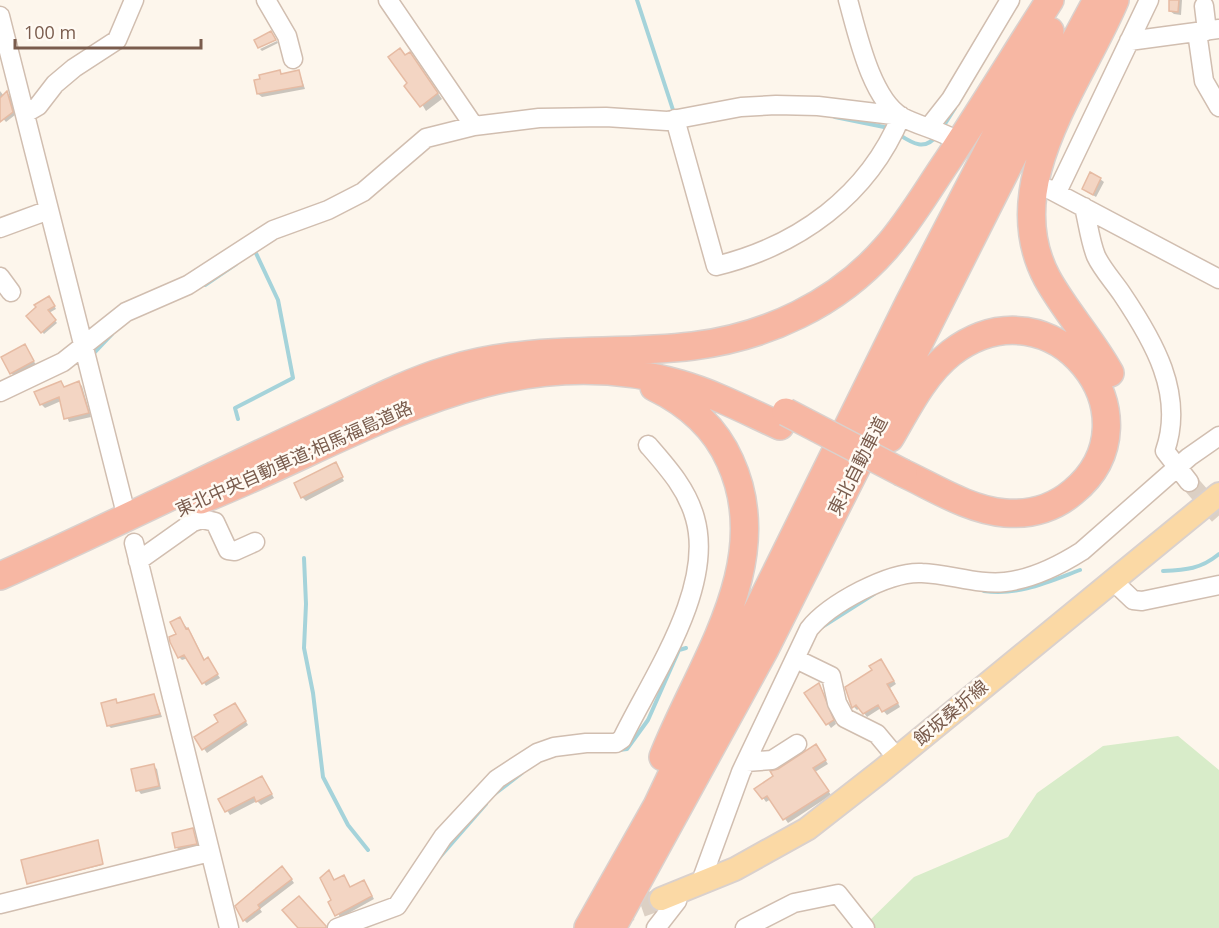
<svg xmlns="http://www.w3.org/2000/svg" width="1219" height="928" viewBox="0 0 1219 928" font-family="'Open Sans','Noto Sans JP',sans-serif">
<style>
.green{fill:#d8ecc9}
.shadow{fill:#0003}
.lines{fill:none;stroke-linecap:round;stroke-linejoin:round}
.stream{stroke:#a5d3da;stroke-width:4}
.building{fill:#f3d5c3;stroke:#e6bba3;stroke-width:1.5}
.minor-tunnel{stroke:#dcd0c4;stroke-width:18;stroke-dasharray:18 9;stroke-linecap:butt}
.major-tunnel{stroke:#dcd0c4;stroke-width:22;stroke-dasharray:22 11;stroke-linecap:butt}
.minor-casing{stroke:#d1beb0;stroke-width:21}
.major-casing{stroke:#dad1cd;stroke-width:26}
.highway-casing{stroke:#dad1cd;stroke-width:30}
.minor{stroke:#fff;stroke-width:18}
.major{stroke:#fbd9a5;stroke-width:22}
.highway{stroke:#f7b7a3;stroke-width:27}
.highway-bridge-casing{stroke:#dad1cd;stroke-width:30;stroke-linecap:butt}
.highway-bridge{stroke:#f7b7a3;stroke-width:27}
.labels{text-anchor:middle;stroke-width:5;stroke-linejoin:round;paint-order:stroke}
.street-label{font-size:18px;fill:#7a5c4d;stroke:#fffaf3}
</style>
<rect width="100%" height="100%" fill="#fdf6ec"/>
<path class="green" d="M1178 736 1219 770V928H862L914 877 1008 837 1037 793 1103 746Z"/>
<path class="shadow" d="M1171 0H1182L1181 15 1174 14 1170 11Z
M277 41 278 43 262 51 260 49Z
M406 56 414 59 442 99 426 111 410 84Z
M299 71 305 89 262 97 258 94 280 72 283 75Z
M0 91 4 96 7 93 10 96 15 115 6 122 0 115Z
M1100 179 1104 182 1096 197 1083 189Z
M51 300 56 309 49 313 57 323 44 334 28 316Z
M25 346 36 365 15 376 11 373Z
M61 383 65 388 79 383 82 386 91 417 69 422 61 401 45 408 41 404Z
M336 466 344 481 306 501 302 497Z
M180 619 191 633 205 661 210 663 220 678 206 686 188 658 182 660 179 657Z
M881 661 896 684 890 688 900 707 887 715 881 708 867 717 860 708 857 710 854 707Z
M820 685 836 724 831 728 806 693Z
M154 695 162 717 111 728 108 725 116 701 119 704Z
M238 708 248 725 207 753 196 738Z
M816 746 828 764 815 772 831 795 788 823 771 799 766 802 757 789Z
M153 766 157 769 161 789 141 794 138 790Z
M262 777 274 798 261 805 257 801 230 815 220 799Z
M192 830 199 847 180 851 177 848Z
M98 843 103 865 28 883Z
M286 871 294 883 260 909 262 912 247 923 244 920Z
M329 873 335 881 344 877 351 888 364 881 374 899 340 918 334 901Z"/>
<g class="lines">
<path class="stream" d="M637 0 674 113
M835 117 889 128
M943 127 955 108
M898 134C912 143 925 152 937 135
M205 285 236 264
M92 355 112 334
M238 419 235 408 293 378 278 300 254 249
M304 558 306 604 304 648 313 693 323 777 348 825 368 850
M1163 571C1186 570 1201 569 1219 554
M984 591C1018 596 1048 582 1080 570
M822 627 874 594
M619 750 627 749 648 720 679 650 686 648
M492 796 522 773
M439 858 486 804"/>
</g>
<path class="building" d="M1169 0H1179L1178 12 1169 11Z
M271 31 276 40 258 48 254 40Z
M400 48 405 55 410 52 438 93 420 107 404 86 407 83 388 57Z
M280 70 281 74 299 70 303 86 257 94 254 80 260 79 259 75Z
M7 91 13 112 0 122V98Z
M1090 172 1101 178 1093 195 1082 189Z
M49 296 55 306 48 310 56 320 41 333 26 316 36 307 34 305Z
M25 344 34 361 10 374 1 357Z
M61 381 64 387 79 381 89 413 64 419 59 397 40 405 34 392Z
M336 462 343 477 301 498 294 483Z
M180 617 186 629 188 628 204 660 208 657 218 674 202 684 184 655 178 658 170 642 169 637 176 634 170 622Z
M881 659 894 681 887 684 898 703 882 712 878 705 863 714 856 705 852 708 845 687 872 670 869 666Z
M819 683 834 720 826 725 804 693Z
M154 694 160 714 107 726 101 703 116 699 117 703Z
M235 703 246 721 202 750 194 737 218 722 214 715Z
M816 744 826 760 813 768 829 791 783 820 767 796 762 799 754 789 773 776 770 771 778 769Z
M154 764 159 786 136 791 131 769Z
M262 776 272 794 256 802 254 797 225 812 218 799Z
M193 828 197 844 175 848 172 833Z
M98 840 103 864 27 884 21 860Z
M282 866 292 879 258 905 260 908 243 921 235 906Z
M329 870 334 880 344 875 350 887 364 880 372 896 335 916 328 902 331 900 320 878Z
M299 896 326 926V928H298L282 910Z"/>
<g class="lines">
<path class="minor-tunnel" d="M1189 482 1219 516"/>
<path class="major-tunnel" d="M610 917 661 899"/>
<g class="minor-casing">
<path id="minor" d="M266 0 287 36 293 59
M388 0 474 126
M848 0C857 32 871 99 902 117 917 125 935 129 950 137
M1204 6 1207 31
M0 16 124 506
M1197 32 1204 81 1219 107
M1129 41 1219 29
M26 113 38 106 55 84 74 68 117 40 134 0
M929 127 951 99 1010 0
M1049 189 1219 279
M1057 192 1149 0
M1084 207C1088 223 1090 241 1096 256 1102 269 1114 282 1122 294 1153 340 1185 394 1165 451L1189 482
M0 228 49 210
M0 277 11 292
M0 392 63 362 126 312 188 285 273 230 328 210 363 192 426 138 474 126 539 118 606 117 667 121 741 107 776 105 818 106 901 116C868 196 798 246 716 266L675 119
M134 543 229 928
M138 561 193 522 202 519 215 522 228 550 235 551 255 542
M1112 580 1133 600 1142 601 1219 585
M796 659 831 676 837 703 845 718 877 734 897 758
M746 762 772 760 797 744
M700 884 741 772 809 629C829 604 889 571 922 573 950 574 978 585 1005 582 1031 579 1060 565 1082 551L1189 457 1219 436
M0 904 210 852
M337 928 397 906 443 837 497 779 537 753 554 747 586 743H616L622 739C652 677 715 588 695 518 687 489 668 468 648 445
M656 928 677 901 679 892
M745 928 794 903 838 894 865 928"/>
</g>
<g class="major-casing">
<path id="major" d="M661 899 735 869 807 829 880 772 1219 494"/>
</g>
<g class="highway-casing">
<path id="highway" d="M1110 373C1092 340 1065 311 1047 278 997 184 1080 84 1115 0
M654 387C687 403 715 427 730 461 777 563 699 665 663 757
M890 438C907 409 924 374 951 353 1054 275 1163 418 1073 492 1054 508 1030 515 1005 513 969 510 935 488 903 473
M201 500C357 438 503 332 680 384 715 394 747 411 780 426
M0 576C106 529 209 477 315 428 359 408 402 384 448 370 532 344 609 356 693 346 766 337 837 304 886 248 910 221 928 189 948 160 983 107 1016 53 1050 0
M588 928 657 806 683 751 759 607 909 303 1050 31
M612 928 765 649 1014 154 1097 0"/>
</g>
<use href="#minor" class="minor"/>
<use href="#major" class="major"/>
<use href="#highway" class="highway"/>
<g class="highway-bridge-casing">
<path id="highway-bridge" d="M786 412 903 473"/>
</g>
<use href="#highway-bridge" class="highway-bridge"/>
</g>
<g class="labels">
<g class="street-label">
<text transform="translate(294 459) rotate(-24)" y="6">東北中央自動車道;相馬福島道路</text>
<text transform="translate(858 466) rotate(-63)" y="6">東北自動車道</text>
<text transform="translate(951 713) rotate(-40)" y="6">飯坂桑折線</text>
</g>
</g>
<path d="M15 39v9h186v-9" fill="none" stroke="#7a5c4d" stroke-width="3"/>
<text x="24" y="39" font-size="18" fill="#7a5c4d" stroke="#fffaf3" stroke-width="4.5" paint-order="stroke">100 m</text>
</svg>
